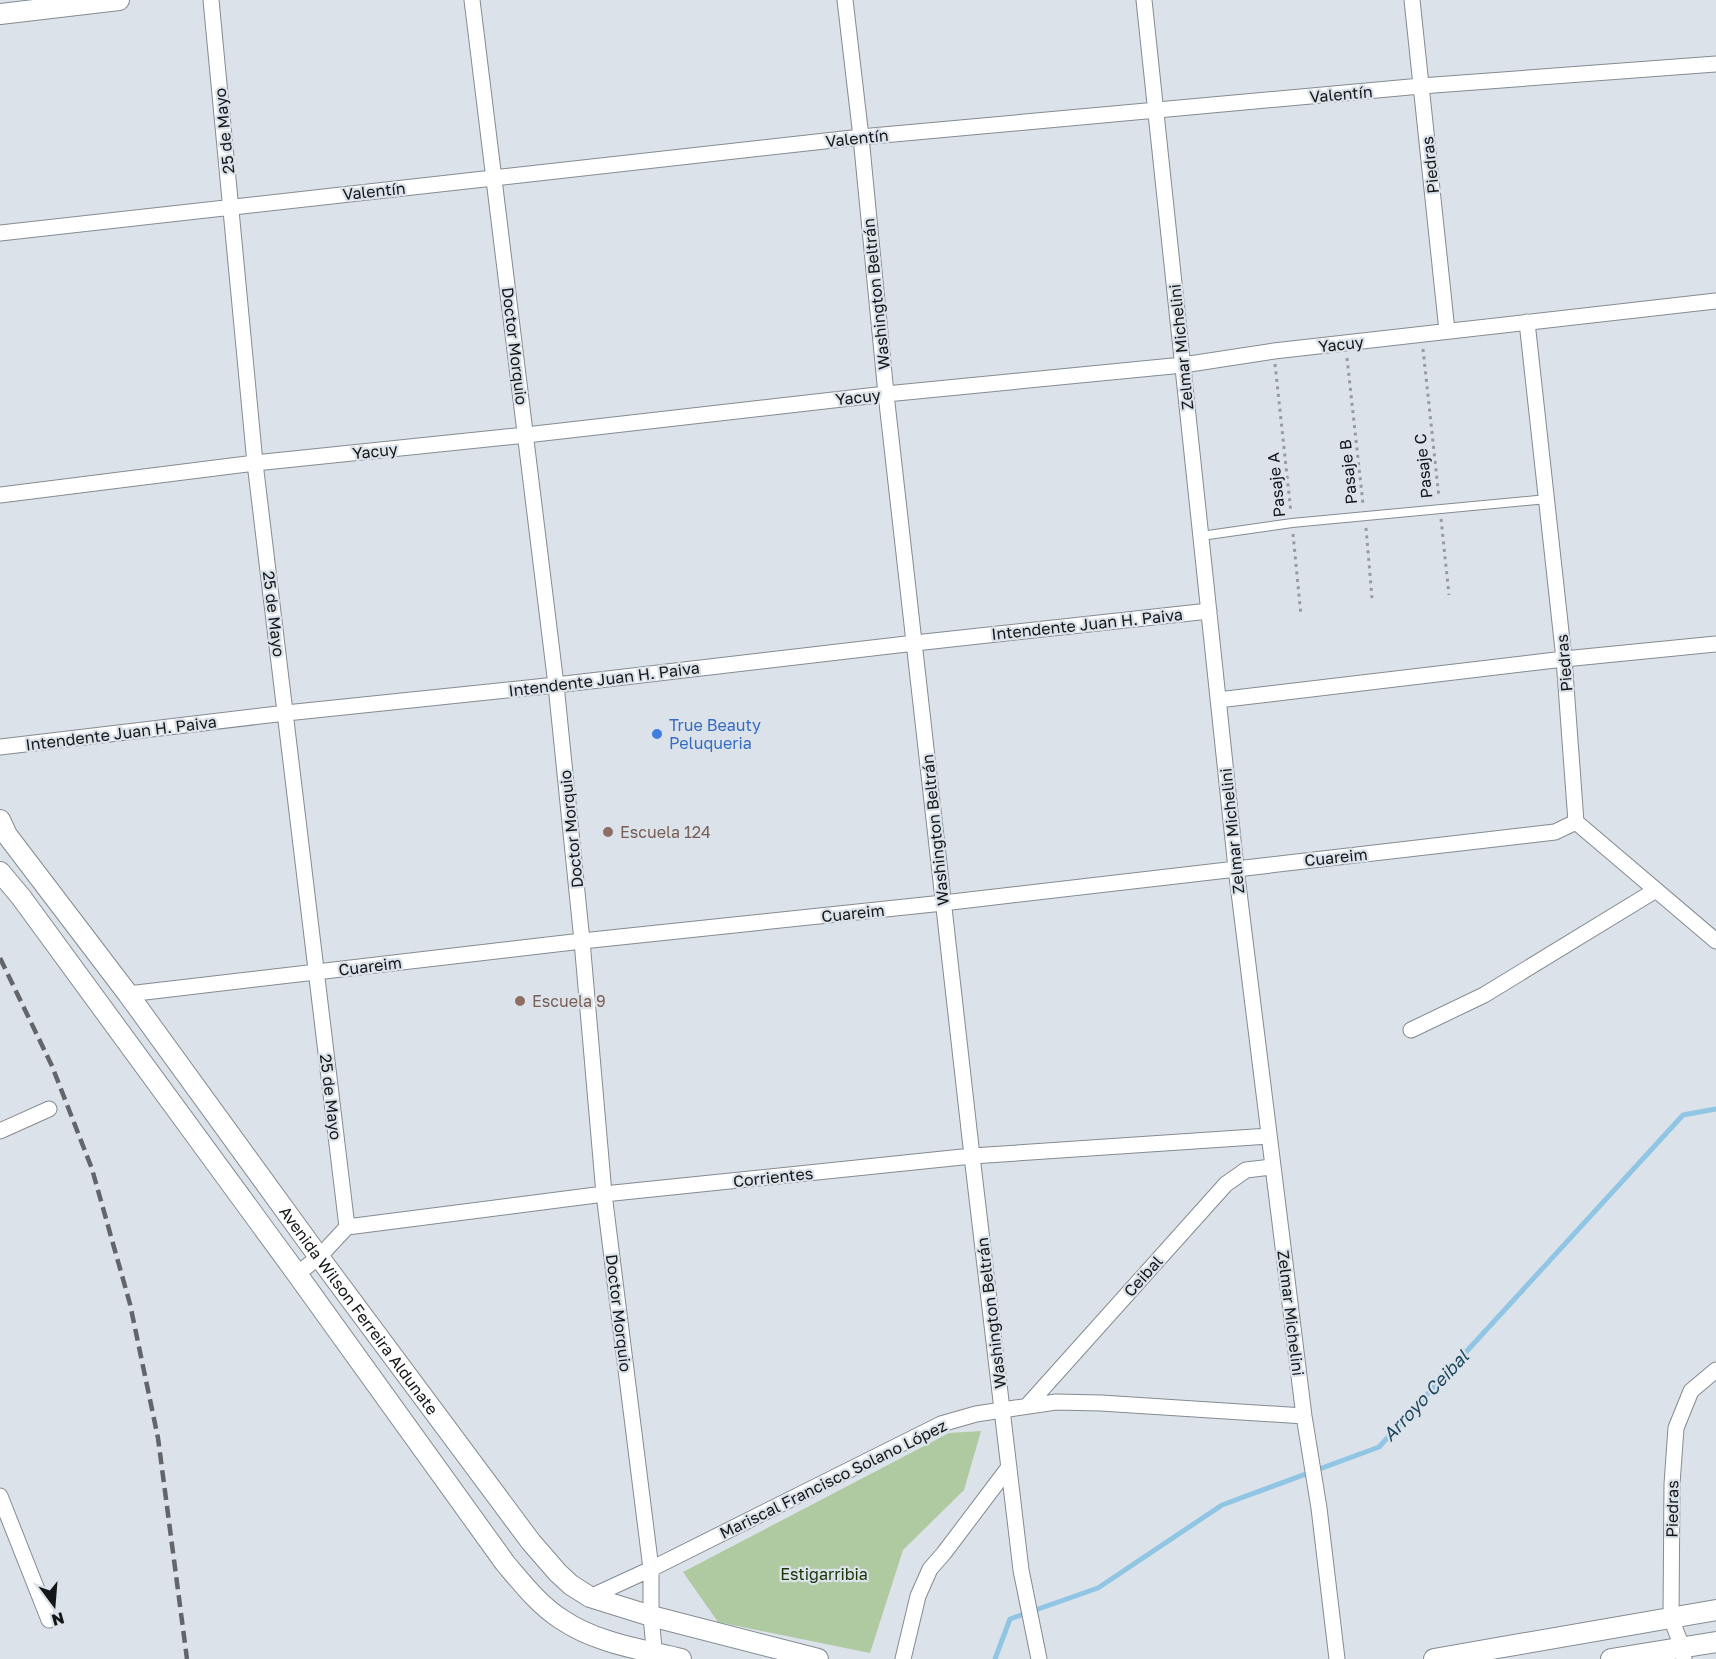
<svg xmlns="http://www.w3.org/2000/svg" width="1716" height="1659" viewBox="0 0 1716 1659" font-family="'Golos Text',sans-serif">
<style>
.green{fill:#afc9a1}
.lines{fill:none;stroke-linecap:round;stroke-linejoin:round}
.stream{stroke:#90c6e4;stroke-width:5}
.service-casing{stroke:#848b91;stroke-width:10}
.minor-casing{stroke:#848b91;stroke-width:17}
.tertiary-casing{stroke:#848b91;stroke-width:22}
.path{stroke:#959ba0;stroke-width:3;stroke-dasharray:3 4.5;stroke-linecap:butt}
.service{stroke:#fff;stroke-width:8}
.minor{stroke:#fff;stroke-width:15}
.tertiary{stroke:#fff;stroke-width:20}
.rail{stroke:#62666a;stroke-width:4.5;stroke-dasharray:12 6;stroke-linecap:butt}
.shop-dot{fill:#3f7fe0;stroke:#dbe2e9;stroke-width:2}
.education-dot{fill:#8d6e63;stroke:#dbe2e9;stroke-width:2}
.labels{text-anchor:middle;stroke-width:4.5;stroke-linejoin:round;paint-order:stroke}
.street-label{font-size:16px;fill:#141719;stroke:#dbe2e9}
.shop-label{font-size:16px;fill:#366cbe;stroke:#dbe2e9;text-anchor:start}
.education-label{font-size:16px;fill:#785e54;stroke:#dbe2e9;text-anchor:start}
.park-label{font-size:16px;fill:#193404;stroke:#dbe2e9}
.water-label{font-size:18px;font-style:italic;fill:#1c475d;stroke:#dbe2e9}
</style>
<rect width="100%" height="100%" fill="#dbe2e9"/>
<path class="green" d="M981 1431 964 1490 903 1550 870 1653 718 1622 683 1572 949 1433Z"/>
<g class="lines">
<path class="stream" d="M995 1659 1010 1619 1098 1588 1222 1505 1379 1447 1683 1115 1716 1109"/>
<g class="service-casing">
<path id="service" d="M1201 536 1292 523 1547 499"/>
</g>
<g class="minor-casing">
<path id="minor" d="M211 0 255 463 347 1227
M472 0 556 685 582 941 604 1194 651 1569V1616L655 1659
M845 0 861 137 886 394 972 1156 1021 1570 1039 1659
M1144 0 1236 868 1304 1416 1319 1508 1337 1659
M1412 0 1447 331
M0 233 861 137 1421 86 1716 64
M1527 322 1564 659 1576 822 1716 941
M0 495 255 463 526 435 886 394 1183 365 1274 351 1716 301
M1218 700 1564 659 1716 644
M0 747 286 713 556 685 915 643 1209 611
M128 994 582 941 943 903 1555 832 1576 822
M1411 1030 1484 995 1656 890
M0 1131 49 1109
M297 1274 319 1257 347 1227 604 1194 972 1156 1269 1136
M1027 1406 1226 1184 1246 1170 1272 1167
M0 1496 49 1620
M590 1597 651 1569 941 1424 976 1414 1056 1402 1101 1403 1304 1416
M903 1659 918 1596 930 1569 944 1553 1009 1467
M1684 1659 1682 1647 1671 1618 1672 1484 1676 1428 1691 1391 1716 1370"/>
</g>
<g class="tertiary-casing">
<g id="tertiary">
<path d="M0 14 119 0"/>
<path id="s1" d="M0 820 7 835 128 994 319 1257 531 1542 558 1573 571 1585 590 1597 651 1616 818 1659"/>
<path d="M0 872 21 897 297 1274 505 1563C522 1583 539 1605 561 1619 596 1643 640 1649 681 1659"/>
<path d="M1434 1659 1716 1610"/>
<path d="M1611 1659 1716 1642"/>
</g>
</g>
<path class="path" d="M1423 349 1439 498
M1347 358 1363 504
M1275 364 1291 513
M1441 519 1449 595
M1366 528 1372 598
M1293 534 1301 616"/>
<use href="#service" class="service"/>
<use href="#minor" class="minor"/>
<use href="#tertiary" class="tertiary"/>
<path class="rail" d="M0 958 52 1066 92 1169 130 1304 158 1438 187 1659"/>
</g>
<circle class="shop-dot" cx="657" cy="734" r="6"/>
<g class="education-dot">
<circle cx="608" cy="832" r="6"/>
<circle cx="520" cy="1001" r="6"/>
</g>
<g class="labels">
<g class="street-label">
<text transform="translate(1341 94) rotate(-5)" y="6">Valentín</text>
<text transform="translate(224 131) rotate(-96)" y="6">25 de Mayo</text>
<text transform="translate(857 138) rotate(-6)" y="6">Valentín</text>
<text transform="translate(1430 165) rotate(-96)" y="6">Piedras</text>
<text transform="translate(374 191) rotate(-6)" y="6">Valentín</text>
<text transform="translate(876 294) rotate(-96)" y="6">Washington Beltrán</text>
<text transform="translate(1341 344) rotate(-6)" y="6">Yacuy</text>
<text transform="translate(515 346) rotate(83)" y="6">Doctor Morquio</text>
<text transform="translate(1181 347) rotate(-96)" y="6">Zelmar Michelini</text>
<text transform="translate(858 397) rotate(-6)" y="6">Yacuy</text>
<text transform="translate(375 451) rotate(-6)" y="6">Yacuy</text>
<text transform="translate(1423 466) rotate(-96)" y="6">Pasaje C</text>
<text transform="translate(1348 472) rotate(-96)" y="6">Pasaje B</text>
<text transform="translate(1276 485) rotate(-96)" y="6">Pasaje A</text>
<text transform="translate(274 614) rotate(83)" y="6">25 de Mayo</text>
<text transform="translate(1087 624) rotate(-6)" y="6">Intendente Juan H. Paiva</text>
<text transform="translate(1564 663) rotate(-95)" y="6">Piedras</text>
<text transform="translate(604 679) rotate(-7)" y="6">Intendente Juan H. Paiva</text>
<text transform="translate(121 733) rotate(-7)" y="6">Intendente Juan H. Paiva</text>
<text transform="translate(571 829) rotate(-96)" y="6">Doctor Morquio</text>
<text transform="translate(935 830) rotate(-96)" y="6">Washington Beltrán</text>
<text transform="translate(1232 831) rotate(-96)" y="6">Zelmar Michelini</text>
<text transform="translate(1336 857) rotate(-6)" y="6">Cuareim</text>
<text transform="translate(853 913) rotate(-6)" y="6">Cuareim</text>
<text transform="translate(370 966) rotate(-7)" y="6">Cuareim</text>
<text transform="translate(331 1097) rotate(83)" y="6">25 de Mayo</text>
<text transform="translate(773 1177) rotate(-6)" y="6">Corrientes</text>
<text transform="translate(1143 1276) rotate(-48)" y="6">Ceibal</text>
<text dy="6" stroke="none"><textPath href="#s1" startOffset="608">Avenida Wilson Ferreira Aldunate</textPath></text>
<text transform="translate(619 1313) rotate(83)" y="6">Doctor Morquio</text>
<text transform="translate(991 1313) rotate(-97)" y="6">Washington Beltrán</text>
<text transform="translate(1291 1313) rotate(83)" y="6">Zelmar Michelini</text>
<text transform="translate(833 1479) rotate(-26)" y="6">Mariscal Francisco Solano López</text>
<text transform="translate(1672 1509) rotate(-89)" y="6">Piedras</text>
</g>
<g class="shop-label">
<text x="669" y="731">True Beauty<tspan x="669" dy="18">Peluqueria</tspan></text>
</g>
<g class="education-label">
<text x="620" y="838">Escuela 124</text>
<text x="532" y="1007">Escuela 9</text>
</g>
<g class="park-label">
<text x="824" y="1580">Estigarribia</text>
</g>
<g class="water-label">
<text transform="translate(1426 1396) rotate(-47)" y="6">Arroyo Ceibal</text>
</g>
</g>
<g transform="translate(54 1605) rotate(164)" stroke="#dbe2e9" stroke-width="4.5" paint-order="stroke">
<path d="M0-4.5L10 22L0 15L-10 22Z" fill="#141719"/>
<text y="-9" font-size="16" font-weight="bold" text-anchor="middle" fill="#141719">N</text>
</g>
</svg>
